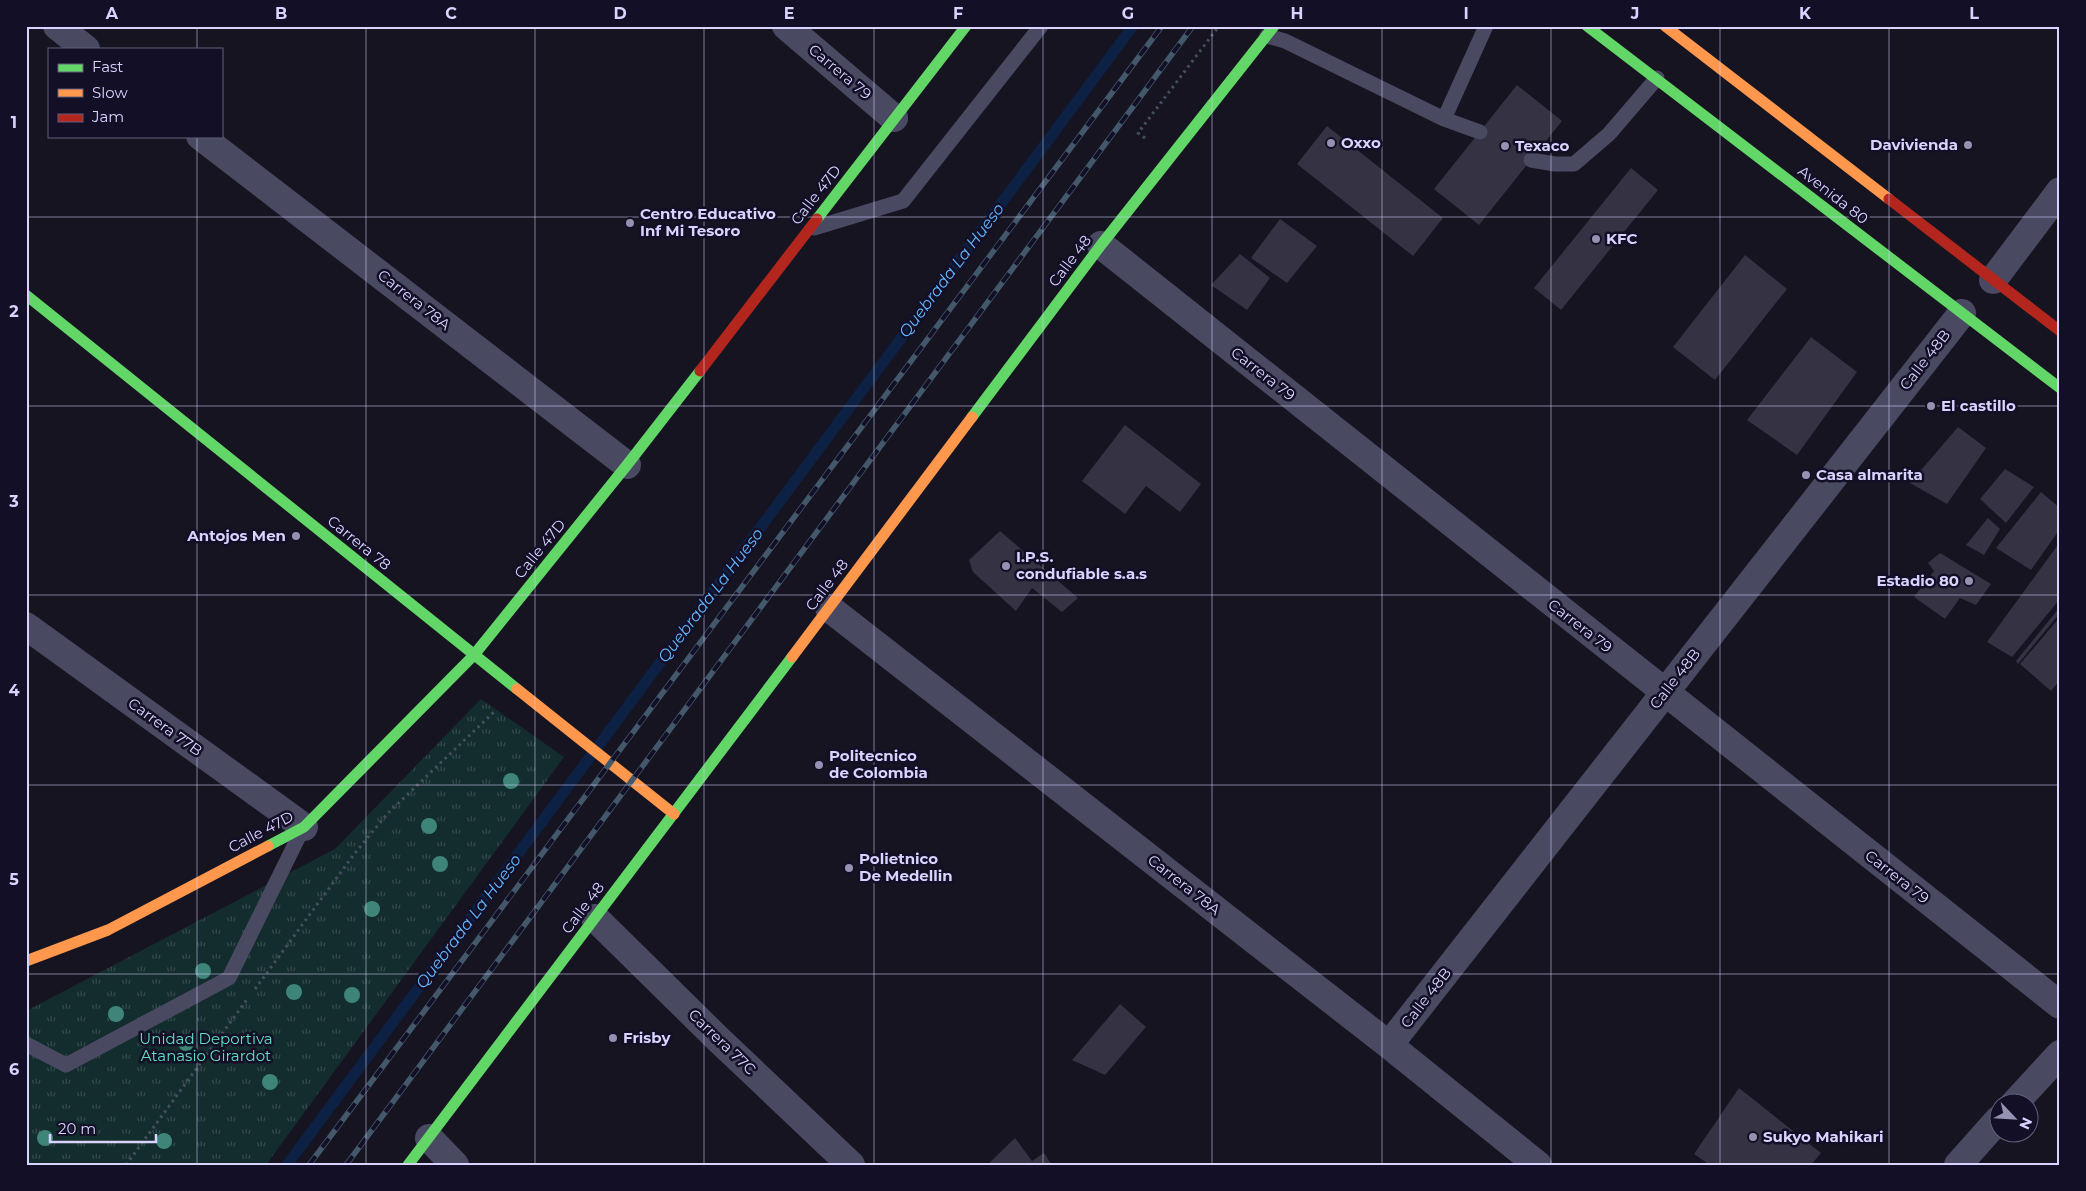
<svg xmlns="http://www.w3.org/2000/svg" width="2086" height="1191" viewBox="0 0 2086 1191" font-family="Montserrat,sans-serif">
<style>
.grass{fill:url(#grass-tufts)}
.lines{fill:none;stroke-linecap:round;stroke-linejoin:round}
.stream{stroke:#0d2144;stroke-width:11}
.building{fill:#343243}
.path{stroke:#44505f;stroke-width:3;stroke-dasharray:2.5 4;stroke-linecap:butt}
.lane{stroke:#4a4962;stroke-width:15}
.street{stroke:#4a4962;stroke-width:28}
.fast{stroke:#63d668;stroke-width:11}
.slow{stroke:#ff974d;stroke-width:11}
.jam{stroke:#b3261e;stroke-width:11}
.rail-casing{stroke:#43596b;stroke-width:5.5}
.rail{stroke:#130f26;stroke-width:4;stroke-dasharray:11;stroke-linecap:butt}
.tree{fill:#3e8478}
.grid{fill:none;stroke:#d9d4ff;stroke-width:1;stroke-opacity:0.55}
.poi-dot{fill:#9591b1;stroke:#130f26;stroke-width:2}
.labels{text-anchor:middle;stroke-width:5;stroke-linejoin:round;paint-order:stroke}
.street-label{font-size:15px;fill:#d9d4ff;stroke:#130f26}
.poi-label{font-size:15px;font-weight:bold;fill:#d9d4ff;stroke:#130f26;text-anchor:start}
.park-label{font-size:15px;fill:#5fe0c0;stroke:#130f26}
.water-label{font-size:16px;font-style:italic;fill:#62b6ff;stroke:#130f26}
.neatline{fill:none;stroke:#d9d4ff;stroke-width:2}
.grid-label{font-size:16px;text-anchor:middle;font-weight:bold;fill:#d9d4ff}
</style>
<defs>
<pattern id="grass-tufts" width="24" height="20" patternUnits="userSpaceOnUse" patternTransform="scale(1.25)"><rect width="24" height="20" fill="#132c2d"/><path d="M3 7l-1-3M5 7V3M7 7l1-3M15 17l-1-3M17 17v-4M19 17l1-3" fill="none" stroke="#354a4c"/></pattern>
</defs>
<rect width="100%" height="100%" fill="#161421"/>
<path class="grass" d="M481 699 564 757 266 1165H26V1011L335 849Z"/>
<g class="lines">
<path class="stream" d="M287 1165 1133 26"/>
</g>
<path class="building" d="M1517 85 1562 121 1479 225 1434 189Z
M1327 126 1443 218 1413 256 1297 164Z
M1631 168 1658 190 1561 310 1534 288Z
M1280 219 1317 246 1287 283 1251 258Z
M1240 254 1270 278 1247 310 1211 285Z
M1745 255 1787 289 1715 380 1673 347Z
M1811 337 1857 372 1797 455 1747 420Z
M1125 425 1201 484 1180 512 1146 486 1125 514 1082 481Z
M1958 427 1986 448 1947 504 1910 483Z
M2005 469 2034 487 2006 523 1980 499Z
M2041 492 2060 508V529L2031 570 1996 548Z
M1988 518 2000 529 1984 555 1966 545Z
M1000 531 1078 598 1062 612 1032 588 1016 611 973 572 969 560Z
M2060 542V599L2012 657 1987 642Z
M1940 553 1991 584 1976 605 1960 598 1945 619 1914 597 1934 571 1928 563Z
M2060 607V613L2018 664 2016 661Z
M2060 617V680L2051 691 2020 664Z
M1120 1004 1146 1027 1105 1075 1072 1060Z
M1739 1088 1821 1153 1811 1165H1710L1694 1154Z
M1015 1138 1032 1161 1044 1153 1052 1165H987Z"/>
<g class="lines">
<path class="path" d="M1145 138 1138 133 1219 26
M255 989 355 853 388 813 495 711
M126 1165 248 998"/>
<path class="lane" d="M1267 36 1285 41 1444 119 1480 132
M1444 119 1486 26
M1531 160 1555 164H1574L1609 134 1657 78
M814 228 903 201 1041 26
M26 1044 66 1065 229 978 302 830"/>
<path class="street" d="M57 26 86 49
M786 26 894 118
M200 136 627 465
M1101 245 2060 1005
M1993 280 2060 191
M829 608 1389 1045 1538 1165
M26 626 304 827
M595 918 718 1039 851 1165
M1389 1045 1962 313
M2014 1104 2060 1054
M429 1138 455 1165
M1958 1165 1998 1120"/>
<path class="fast" d="M1587 26 2060 388
M817 219 966 26
M26 295 517 689
M972 417 1101 245 1274 26
M268 846 304 827 474 655 627 465 700 371
M408 1165 792 657"/>
<path class="slow" d="M1665 26 1889 199
M792 657 972 417
M517 689 674 814
M26 961 108 930 268 846"/>
<path class="jam" d="M1889 199 2060 331
M700 371 817 219"/>
<g class="rail-casing">
<path id="rail" d="M309 1165 1162 26
M346 1165 1193 26"/>
</g>
<use href="#rail" class="rail"/>
</g>
<g class="tree">
<circle cx="511" cy="781" r="8"/>
<circle cx="429" cy="826" r="8"/>
<circle cx="440" cy="864" r="8"/>
<circle cx="372" cy="909" r="8"/>
<circle cx="203" cy="971" r="8"/>
<circle cx="294" cy="992" r="8"/>
<circle cx="352" cy="995" r="8"/>
<circle cx="116" cy="1014" r="8"/>
<circle cx="186" cy="1043" r="8"/>
<circle cx="270" cy="1082" r="8"/>
<circle cx="45" cy="1138" r="8"/>
<circle cx="164" cy="1141" r="8"/>
</g>
<path class="grid" d="M197 26V49M366 26V1165M535 26V1165M704 26V1165M874 26V1165M1043 26V1165M1212 26V1165M1382 26V1165M1551 26V1165M1720 26V1165M1889 26V1165M197 136V1165M26 217H2060M26 406H2060M26 595H2060M26 785H2060M26 974H2060"/>
<g class="poi-dot">
<circle cx="1331" cy="143" r="5"/>
<circle cx="1968" cy="145" r="5"/>
<circle cx="1505" cy="146" r="5"/>
<circle cx="630" cy="223" r="5"/>
<circle cx="1596" cy="239" r="5"/>
<circle cx="1931" cy="406" r="5"/>
<circle cx="1806" cy="475" r="5"/>
<circle cx="296" cy="536" r="5"/>
<circle cx="1006" cy="566" r="5"/>
<circle cx="1969" cy="581" r="5"/>
<circle cx="819" cy="765" r="5"/>
<circle cx="849" cy="868" r="5"/>
<circle cx="613" cy="1038" r="5"/>
<circle cx="1753" cy="1137" r="5"/>
</g>
<g class="labels">
<g class="street-label">
<text transform="translate(840 72) rotate(40)" y="5">Carrera 79</text>
<text transform="translate(816 195) rotate(-52)" y="5">Calle 47D</text>
<text transform="translate(1833 195) rotate(38)" y="5">Avenida 80</text>
<text transform="translate(1070 261) rotate(-53)" y="5">Calle 48</text>
<text transform="translate(414 300) rotate(38)" y="5">Carrera 78A</text>
<text transform="translate(1925 360) rotate(-52)" y="5">Calle 48B</text>
<text transform="translate(1263 374) rotate(38)" y="5">Carrera 79</text>
<text transform="translate(359 543) rotate(39)" y="5">Carrera 78</text>
<text transform="translate(540 549) rotate(-51)" y="5">Calle 47D</text>
<text transform="translate(827 585) rotate(-53)" y="5">Calle 48</text>
<text transform="translate(1580 626) rotate(38)" y="5">Carrera 79</text>
<text transform="translate(1675 679) rotate(-52)" y="5">Calle 48B</text>
<text transform="translate(165 727) rotate(36)" y="5">Carrera 77B</text>
<text transform="translate(261 832) rotate(-28)" y="5">Calle 47D</text>
<text transform="translate(1897 877) rotate(38)" y="5">Carrera 79</text>
<text transform="translate(1184 885) rotate(38)" y="5">Carrera 78A</text>
<text transform="translate(583 908) rotate(-53)" y="5">Calle 48</text>
<text transform="translate(1426 998) rotate(-52)" y="5">Calle 48B</text>
<text transform="translate(722 1042) rotate(44)" y="5">Carrera 77C</text>
</g>
<g class="poi-label">
<text x="1341" y="148">Oxxo</text>
<text x="1958" y="150" text-anchor="end">Davivienda</text>
<text x="1515" y="151">Texaco</text>
<text x="640" y="219">Centro Educativo<tspan x="640" dy="17">Inf Mi Tesoro</tspan></text>
<text x="1606" y="244">KFC</text>
<text x="1941" y="411">El castillo</text>
<text x="1816" y="480">Casa almarita</text>
<text x="286" y="541" text-anchor="end">Antojos Men</text>
<text x="1016" y="562">I.P.S.<tspan x="1016" dy="17">condufiable s.a.s</tspan></text>
<text x="1959" y="586" text-anchor="end">Estadio 80</text>
<text x="829" y="761">Politecnico<tspan x="829" dy="17">de Colombia</tspan></text>
<text x="859" y="864">Polietnico<tspan x="859" dy="17">De Medellin</tspan></text>
<text x="623" y="1043">Frisby</text>
<text x="1763" y="1142">Sukyo Mahikari</text>
</g>
<g class="park-label">
<text x="206" y="1044">Unidad Deportiva<tspan x="206" dy="17">Atanasio Girardot</tspan></text>
</g>
<g class="water-label">
<text transform="translate(951 270) rotate(-53)" y="6">Quebrada La Hueso</text>
<text transform="translate(710 595) rotate(-53)" y="6">Quebrada La Hueso</text>
<text transform="translate(468 921) rotate(-53)" y="6">Quebrada La Hueso</text>
</g>
</g>
<rect width="2086" height="1191" fill="none" stroke="#130f26" stroke-width="55"/>
<rect x="48" y="48" width="175" height="90" fill="#130f26" stroke="#625e7d"/>
<rect x="58" y="64" width="25" height="8" fill="#63d668" stroke="#625e7d"/>
<text x="92" y="72" font-size="15" fill="#d9d4ff">Fast</text>
<rect x="58" y="89" width="25" height="8" fill="#ff974d" stroke="#625e7d"/>
<text x="92" y="98" font-size="15" fill="#d9d4ff">Slow</text>
<rect x="58" y="114" width="25" height="8" fill="#b3261e" stroke="#625e7d"/>
<text x="92" y="122" font-size="15" fill="#d9d4ff">Jam</text>
<g transform="translate(2014 1118) rotate(115)"><circle r="24" fill="#130f26" stroke="#625e7d"/>
<path d="M0-4L9 19L0 12L-9 19Z" fill="#9591b1"/>
<text y="-8" font-size="14" font-weight="bold" text-anchor="middle" fill="#d9d4ff">N</text>
</g>
<path d="M50 1134v8h106v-8" fill="none" stroke="#d9d4ff" stroke-width="2.5"/>
<text x="58" y="1134" font-size="15" fill="#d9d4ff" stroke="#130f26" stroke-width="4" paint-order="stroke">20 m</text>
<rect x="28" y="28" width="2030" height="1136" class="neatline"/>
<g class="grid-label">
<text x="112" y="19">A</text>
<text x="281" y="19">B</text>
<text x="451" y="19">C</text>
<text x="620" y="19">D</text>
<text x="789" y="19">E</text>
<text x="958" y="19">F</text>
<text x="1128" y="19">G</text>
<text x="1297" y="19">H</text>
<text x="1466" y="19">I</text>
<text x="1635" y="19">J</text>
<text x="1805" y="19">K</text>
<text x="1974" y="19">L</text>
<text x="14" y="128">1</text>
<text x="14" y="317">2</text>
<text x="14" y="507">3</text>
<text x="14" y="696">4</text>
<text x="14" y="885">5</text>
<text x="14" y="1075">6</text>
</g>
</svg>
